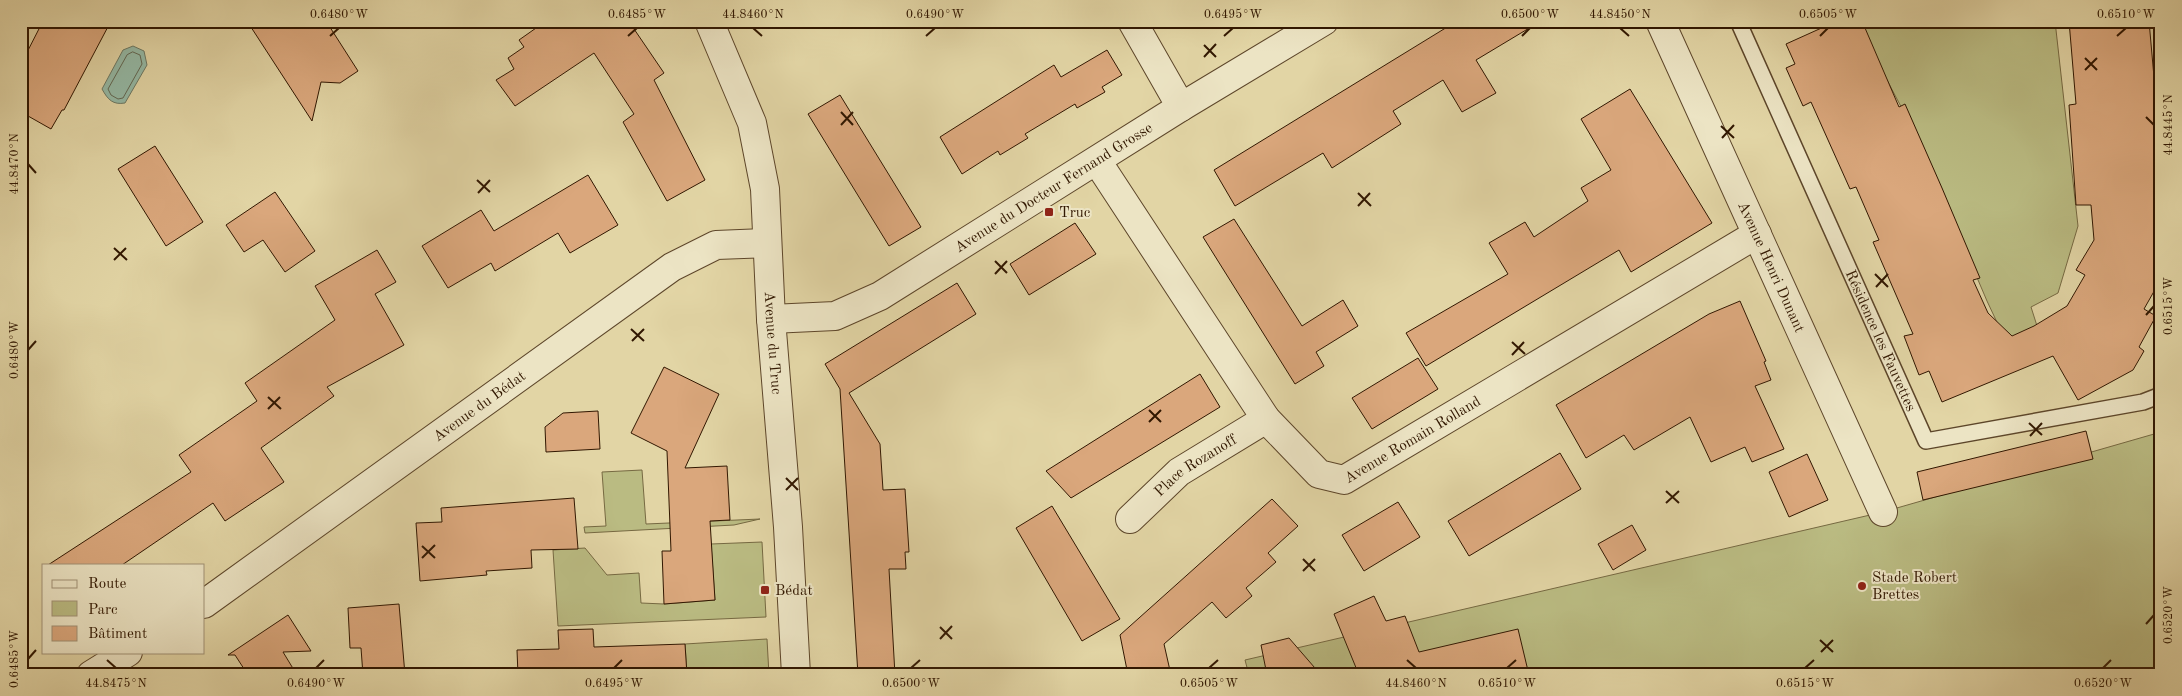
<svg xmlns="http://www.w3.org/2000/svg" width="2182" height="696" viewBox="0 0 2182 696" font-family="'Old Standard TT',serif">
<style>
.green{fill:#babb82;stroke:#766942}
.water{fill:#95b9a5;stroke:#6d7863}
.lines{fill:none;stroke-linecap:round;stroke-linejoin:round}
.shore{stroke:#636853;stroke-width:1}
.building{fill:#daa77c;stroke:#311701}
.service-casing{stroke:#5d462a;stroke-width:18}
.minor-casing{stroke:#5d462a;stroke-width:30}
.tertiary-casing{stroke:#5d462a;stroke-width:30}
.service{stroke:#ece4c4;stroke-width:15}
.minor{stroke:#ece4c4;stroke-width:28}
.tertiary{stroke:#ece4c4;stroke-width:28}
.ticks{fill:none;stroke:#311701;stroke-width:2}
.poi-dot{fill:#8f2418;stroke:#ece4c4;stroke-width:2}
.labels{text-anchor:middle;stroke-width:4;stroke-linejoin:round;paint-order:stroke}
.street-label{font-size:15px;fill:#311701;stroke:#ece4c4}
.poi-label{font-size:15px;fill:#311701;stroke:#ece4c4;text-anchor:start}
.neatline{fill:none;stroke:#311701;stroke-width:2}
.ticks-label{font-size:12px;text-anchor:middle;fill:#311701}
</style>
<rect width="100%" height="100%" fill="#e2d5a5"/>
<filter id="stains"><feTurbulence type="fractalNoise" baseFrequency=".004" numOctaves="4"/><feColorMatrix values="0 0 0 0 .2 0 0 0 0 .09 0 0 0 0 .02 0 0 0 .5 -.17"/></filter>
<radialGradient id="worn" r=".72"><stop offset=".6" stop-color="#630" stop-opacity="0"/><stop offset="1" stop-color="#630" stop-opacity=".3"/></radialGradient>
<path class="green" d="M1856 21H2055L2078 226 2058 293 2031 307 2045 351 2018 367 1987 301 1918 139Z
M2161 432V675H1249L1245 660 1883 512Z
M642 470 646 524 760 519 734 525 585 533 584 527 606 526 602 472Z
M762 542 766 617 558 626 553 550 585 548 607 575 639 573 641 603 664 604 715 600 711 544Z
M767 639 769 675H687L685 644Z"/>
<path class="water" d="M133 46 144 51 147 65 125 103C113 105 108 100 102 89L123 50Z"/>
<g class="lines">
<path class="shore" d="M133 52 140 55 142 64 123 98 118 99 111 95 108 89 127 55Z"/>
</g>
<path class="building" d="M43 21H111L64 110H62L51 129 21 112V64Z
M247 21H326L358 71 340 83 321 82 312 121Z
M546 21H640L632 26 664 73 654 80 705 180 667 201 623 122 634 114 594 53 515 106 496 80 514 69 508 58 524 47 519 40Z
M1457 21H1541L1476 60 1496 93 1462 112 1443 80 1393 111 1401 124 1332 168 1323 153 1235 206 1214 170Z
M1837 21H1862L1899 107 1905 104 1942 188 1980 278 1973 280 1988 313 2012 336 2034 326 2067 306 2085 275 2076 270 2094 240 2091 205H2076L2069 105 2076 104 2069 21H2149L2161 156V279L2144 309 2156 316 2139 347 2144 351 2133 370 2078 400 2053 356 1942 402 1929 371 1919 375 1904 336 1913 334 1873 242 1879 240 1856 187 1850 189 1811 102 1803 106 1786 68 1795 64 1786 44Z
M1107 50 1122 75 1102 87 1105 92 1077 108 1075 104 1025 134 1028 138 1000 155 998 151 962 174 940 137 1054 65 1061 77Z
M1630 89 1712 223 1631 272 1619 250 1426 366 1406 333 1508 274 1489 243 1525 222 1534 237 1588 201 1581 188 1611 170 1581 119Z
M840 95 921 227 889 246 808 114Z
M155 146 203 222 166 246 118 169Z
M588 175 618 225 570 253 558 233 495 271 491 263 448 288 422 246 481 210 494 231Z
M275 192 315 251 285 272 263 240 244 252 226 225Z
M1234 219 1302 326 1343 300 1358 326 1316 352 1324 366 1295 384 1203 237Z
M1075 223 1096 254 1029 295 1010 264Z
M377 250 396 282 375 294 404 345 327 387 334 396 261 448 284 482 225 521 213 503 122 565H48L191 472 179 455 257 401 245 383 335 320 315 286Z
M957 283 976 314 849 393 880 444 883 490 905 489 909 552H905L906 569H889L895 675H858L840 389 825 364Z
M1740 301 1766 361 1764 362 1771 380 1755 386 1784 449 1752 462 1745 447 1711 462 1690 417 1634 450 1624 435 1586 458 1556 405 1709 314Z
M1418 358 1438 389 1372 429 1352 398Z
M664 367 719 394 685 468 727 466 730 520 710 521 715 600 664 604 662 551H671L667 451 631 433Z
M1200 374 1220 407 1071 498 1046 471Z
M598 411 600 449 546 452 545 427 563 413Z
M2086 431 2093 459 1923 500 1917 472Z
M1560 453 1581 489 1469 556 1448 521Z
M1807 454 1828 500 1789 517 1769 472Z
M574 498 578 549 531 550 532 568 486 571 487 575 420 581 416 523 442 522 441 508Z
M1272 499 1298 526 1268 553 1276 562 1246 588 1252 596 1226 618 1212 602 1164 644 1171 675H1128L1120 635Z
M1398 502 1420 537 1364 571 1342 535Z
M1052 506 1120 619 1082 641 1016 528Z
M1632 525 1646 550 1613 570 1598 544Z
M1374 596 1386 621 1405 616 1419 652 1518 629 1529 675H1359L1334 614Z
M399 604 405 675H363L361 648H350L348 608Z
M288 615 311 651 283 652 297 675H248L235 655H228Z
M593 629 594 647 685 644 687 675H518L517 650 559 649 558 630Z
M1289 638 1321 675H1267L1261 645Z"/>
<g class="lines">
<g class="service-casing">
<g id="service">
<path id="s1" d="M1738 21 1926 441 2143 402 2161 395"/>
</g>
</g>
<g class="minor-casing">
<g id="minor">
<path d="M1132 21 1181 107"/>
<path id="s2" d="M1660 21 1883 512"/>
<path id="s3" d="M1097 161 1266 419 1319 474 1344 480 1757 234"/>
<path id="s4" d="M771 319 835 316 880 296 1181 107 1324 21"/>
<path id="s5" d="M1130 519 1179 472 1266 419"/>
<path id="s6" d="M204 604 672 267 716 245 767 243"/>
<path d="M91 675 128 652"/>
</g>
</g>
<g class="tertiary-casing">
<g id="tertiary">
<path id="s7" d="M709 21 752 123 765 189 771 319 788 527 796 675"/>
</g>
</g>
<use href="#service" class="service"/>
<use href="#minor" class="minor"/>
<use href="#tertiary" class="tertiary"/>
</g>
<path class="ticks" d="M753 28 762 36M1620 28 1629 36M330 36 339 28M628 36 637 28M926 36 935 28M1224 36 1233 28M1522 36 1530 28M1820 36 1828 28M2117 36 2126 28M1204 45 1216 57M1204 57 1216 44M2085 58 2097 70M2085 70 2097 58M841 112 853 125M2146 117 2154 125M841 125 853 112M1721 126 1734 138M1722 138 1734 125M28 164 36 173M477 180 490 192M478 193 490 180M1358 193 1371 206M1358 206 1370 193M114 248 127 260M114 260 126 248M995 261 1007 273M995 274 1007 261M1875 274 1888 287M1876 287 1888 274M2146 315 2154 306M631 329 644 341M632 341 644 329M1512 342 1525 354M28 350 36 341M1512 355 1524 342M268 397 281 409M268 409 280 397M1149 410 1161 422M1149 422 1161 410M2029 423 2042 435M2030 436 2042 423M786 478 798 490M786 490 798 478M1666 491 1679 503M1666 503 1679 491M422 546 435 558M422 558 435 545M1303 559 1315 571M1303 571 1315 559M2146 624 2154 615M940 627 952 639M940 639 952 626M1820 640 1833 652M1821 652 1833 640M28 659 36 650M107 660 116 668M1407 660 1416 668M316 668 324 660M614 668 622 660M911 668 920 660M1209 668 1218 660M1507 668 1516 660M1805 668 1814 660M2103 668 2111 660"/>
<g class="poi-dot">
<rect x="1044" y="207" width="10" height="10" rx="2.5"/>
<circle cx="1862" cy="586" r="5"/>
<rect x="760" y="585" width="10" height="10" rx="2.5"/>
</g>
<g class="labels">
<g class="street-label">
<text dy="5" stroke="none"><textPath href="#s4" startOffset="318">Avenue du Docteur Fernand Grosse</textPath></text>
<text dy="5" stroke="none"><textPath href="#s2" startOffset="270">Avenue Henri Dunant</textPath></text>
<text dy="5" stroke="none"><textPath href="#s1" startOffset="350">Résidence les Fauvettes</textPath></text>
<text dy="5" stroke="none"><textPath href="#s7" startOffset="332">Avenue du Truc</textPath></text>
<text dy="5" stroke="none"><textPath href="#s6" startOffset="339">Avenue du Bédat</textPath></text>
<text dy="5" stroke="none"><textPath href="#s3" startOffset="490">Avenue Romain Rolland</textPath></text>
<text dy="5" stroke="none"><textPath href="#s5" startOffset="85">Place Rozanoff</textPath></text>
</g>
<g class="poi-label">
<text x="1059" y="217">Truc</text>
<text x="1872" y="582">Stade Robert<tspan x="1872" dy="17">Brettes</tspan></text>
<text x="775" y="595">Bédat</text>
</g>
</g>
<rect width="2182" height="696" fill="none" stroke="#e2d5a5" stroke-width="55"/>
<rect x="42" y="564" width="162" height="90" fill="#ece4c4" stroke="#a19276"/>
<rect x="52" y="580" width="25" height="8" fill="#ece4c4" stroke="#a19276"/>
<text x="88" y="588" font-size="15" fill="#311701">Route</text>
<rect x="52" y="601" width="25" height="15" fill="#babb82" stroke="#a19276"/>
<text x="88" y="614" font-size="15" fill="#311701">Parc</text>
<rect x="52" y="626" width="25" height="15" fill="#daa77c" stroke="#a19276"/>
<text x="88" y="638" font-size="15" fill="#311701">Bâtiment</text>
<rect x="28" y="28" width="2126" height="640" class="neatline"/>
<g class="ticks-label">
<text x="339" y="18">0.6480°W</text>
<text x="637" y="18">0.6485°W</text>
<text x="753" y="18">44.8460°N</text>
<text x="935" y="18">0.6490°W</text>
<text x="1233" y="18">0.6495°W</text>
<text x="1530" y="18">0.6500°W</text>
<text x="1620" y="18">44.8450°N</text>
<text x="1828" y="18">0.6505°W</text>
<text x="2126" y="18">0.6510°W</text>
<text transform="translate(2168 125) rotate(-90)" y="4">44.8445°N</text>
<text transform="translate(14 164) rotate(-90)" y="4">44.8470°N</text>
<text transform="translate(2168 306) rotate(-90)" y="4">0.6515°W</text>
<text transform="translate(14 350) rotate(-90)" y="4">0.6480°W</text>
<text transform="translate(2168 615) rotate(-90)" y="4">0.6520°W</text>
<text transform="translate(14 659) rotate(-90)" y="4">0.6485°W</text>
<text x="116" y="687">44.8475°N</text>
<text x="316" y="687">0.6490°W</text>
<text x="614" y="687">0.6495°W</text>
<text x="911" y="687">0.6500°W</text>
<text x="1209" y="687">0.6505°W</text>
<text x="1416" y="687">44.8460°N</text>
<text x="1507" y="687">0.6510°W</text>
<text x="1805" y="687">0.6515°W</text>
<text x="2103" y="687">0.6520°W</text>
</g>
<rect width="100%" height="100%" filter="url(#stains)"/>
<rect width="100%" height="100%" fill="url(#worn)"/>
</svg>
